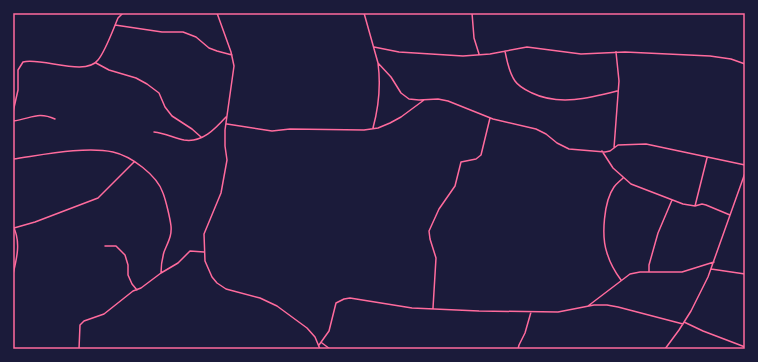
<svg xmlns="http://www.w3.org/2000/svg" width="758" height="362" viewBox="0 0 758 362" font-family="'Zilla Slab',serif">
<style>
.lines{fill:none;stroke-linecap:round;stroke-linejoin:round}
.minor{stroke:#ff6b9d;stroke-width:1.5}
.neatline{fill:none;stroke:#ff6b9d;stroke-width:1.5}
</style>
<rect width="100%" height="100%" fill="#1b1b3a"/>
<g class="lines">
<path class="minor" d="M217 13 231 52 234 66 225 130V146L227 160 221 193 204 234 205 261 212 277 217 283 226 289 260 298 277 306 307 328 315 337 320 349
M364 13 378 63 391 77 401 93 409 99 419 100 438 99 448 101 493 119 536 129 546 134 557 143 569 149 605 152 610 151 618 145 646 144 745 165
M472 13 474 38 479 54
M115 25 162 32H183L196 37 209 48 217 51 232 55
M374 47 399 52 463 56 490 54 527 47 581 54 625 52 710 56 731 59 745 64
M505 51C507 61 509 73 515 81 519 87 526 90 532 93 559 106 590 98 617 91
M96 63 109 70 136 78 147 84 159 93 165 107 172 116 192 129 201 137
M13 112 18 90V70L23 62C42 57 85 77 98 60 105 52 113 30 118 18L123 13
M13 121C31 119 37 111 55 119
M227 124 272 131 290 129 364 130 378 128 390 123 401 117 424 100
M373 128C379 106 381 86 378 63
M154 132C165 133 174 138 184 140 202 143 215 129 226 117
M614 148 619 81 616 52
M602 151 613 168 631 184 683 204 695 206 702 204 706 205 730 215
M13 159C42 155 85 146 113 152 131 156 157 175 163 193 166 201 170 218 171 226 172 236 168 242 164 252 162 259 161 265 161 273
M695 206 707 158
M13 226C21 241 17 258 13 274
M14 228 35 222 98 198 134 162
M105 246H116L125 255 128 265V275L132 284 137 290
M711 269 745 274
M649 271V265L658 233 672 200
M621 280C615 272 610 263 607 253 601 236 604 201 614 187 617 183 620 181 623 178
M588 306 630 274 640 272H682L714 262
M433 308 436 258 430 239 429 231 439 209 455 186 461 162 476 159 481 155 490 118
M684 322 703 331 745 347
M322 343 330 349
M319 345 329 331 336 303 344 299 350 298 412 308 479 311 558 312 594 305H607L618 307 683 324
M79 349 80 325 84 321 104 314 133 291 141 288 161 273 178 263 190 251 204 252
M518 349 519 345 525 333 531 312
M665 349 679 330 691 311 708 277 745 173"/>
</g>
<rect width="758" height="362" fill="none" stroke="#1b1b3a" stroke-width="28"/>
<rect x="14" y="14" width="730" height="334" class="neatline"/>
</svg>
